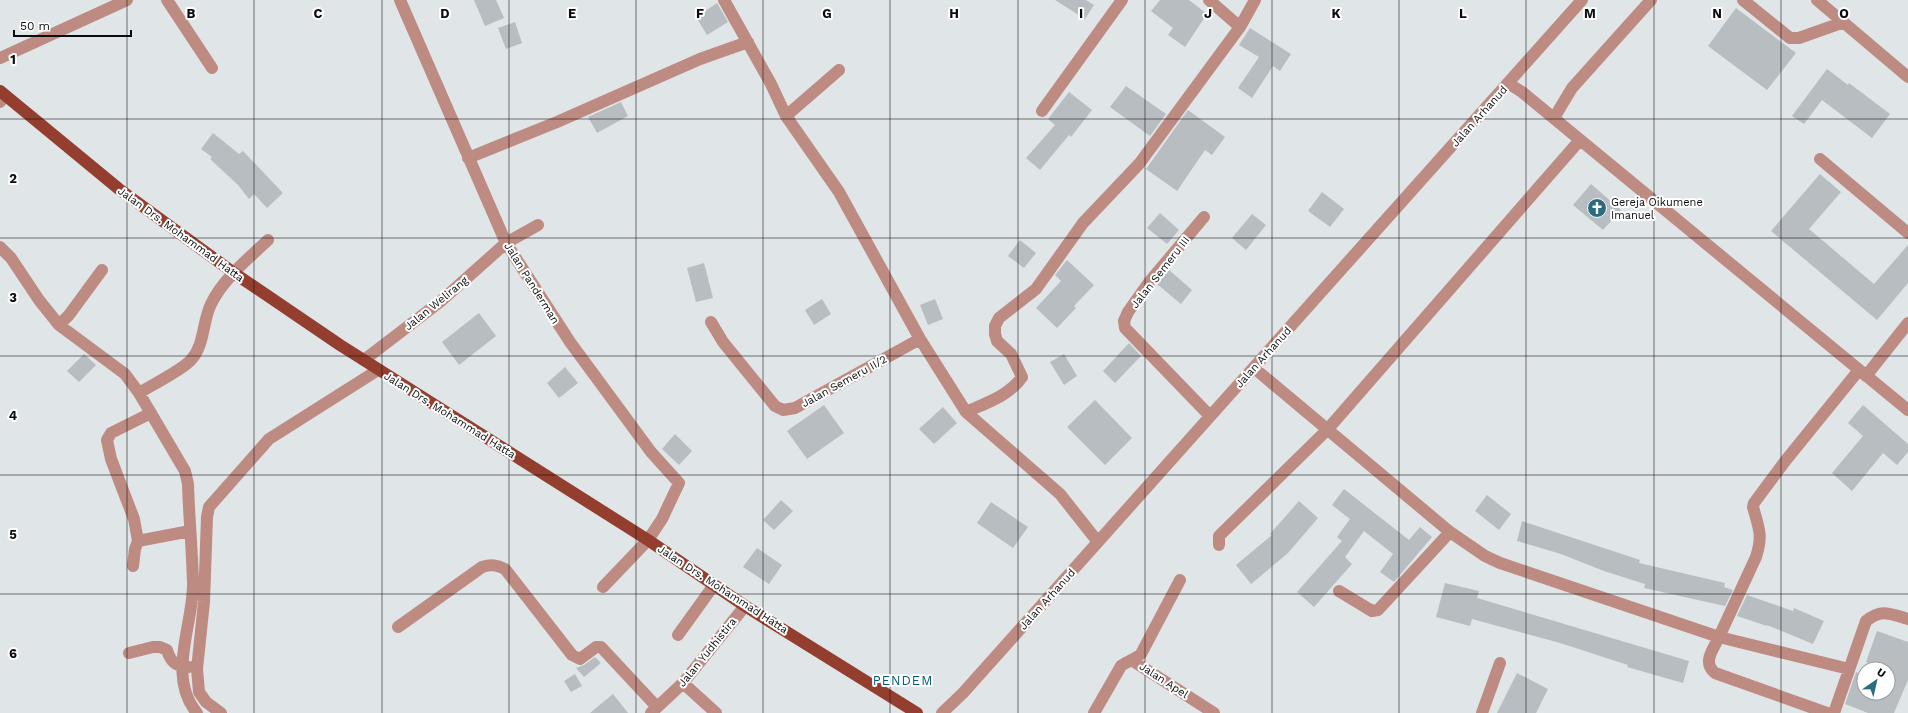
<svg xmlns="http://www.w3.org/2000/svg" width="1908" height="713" viewBox="0 0 1908 713" font-family="'Work Sans',sans-serif">
<style>
.building{fill:#b8bdc1}
.lines{fill:none;stroke-linecap:round;stroke-linejoin:round}
.minor{stroke:#bd8b81;stroke-width:12}
.major{stroke:#943e2f;stroke-width:12}
.grid{fill:none;stroke:#0b0c0e;stroke-width:1;stroke-opacity:0.55}
.labels{text-anchor:middle;stroke-width:4;stroke-linejoin:round;paint-order:stroke}
.street-label{font-size:11px;fill:#0b0c0e;stroke:#fff}
.poi-label{font-size:11px;fill:#0b0c0e;stroke:#fff;text-anchor:start}
.quarter-label{font-size:13px;letter-spacing:1px;fill:#065c73;stroke:#fff}
.grid-label{font-size:13px;text-anchor:middle;font-weight:bold;fill:#0b0c0e;stroke:#fff;stroke-width:4;stroke-linejoin:round;paint-order:stroke}
</style>
<rect width="100%" height="100%" fill="#e0e5e8"/>
<path class="building" d="M474 0H496L504 18 485 26Z
M1055 0H1086L1094 5 1085 19Z
M1160 0H1189L1207 14 1185 47 1168 35 1173 28 1151 11Z
M717 3 728 22 707 35 696 17Z
M1736 8 1796 53 1767 90 1708 46Z
M515 22 522 43 506 49 498 28Z
M1250 28 1291 54 1280 71 1273 66 1252 98 1238 88 1259 57 1239 45Z
M1827 69 1848 85 1849 83 1890 114 1872 138 1822 100 1804 124 1792 116Z
M1126 86 1166 114 1150 136 1110 107Z
M1069 92 1092 110 1071 137 1069 135 1040 170 1026 158 1055 125 1048 119Z
M621 102 628 116 597 133 588 117Z
M1188 110 1225 137 1212 155 1205 150 1177 191 1146 169Z
M213 133 239 154 243 151 283 193 267 208 254 194 249 199 238 185 210 159 212 157 201 149Z
M1820 174 1841 192 1809 229 1874 284 1908 245V283L1877 320 1771 231Z
M1591 184 1621 210 1603 230 1573 205Z
M1322 192 1344 209 1330 227 1308 211Z
M1160 213 1179 230 1167 244 1147 228Z
M1252 214 1266 225 1246 250 1232 238Z
M1020 240 1036 253 1024 268 1008 256Z
M1067 260 1094 285 1074 306 1076 308 1057 328 1036 308 1061 281 1055 275Z
M704 263 713 298 696 302 687 268Z
M1169 270 1192 290 1181 304 1157 284Z
M822 299 831 314 814 325 805 310Z
M935 299 943 319 928 325 920 305Z
M479 313 496 336 459 365 442 342Z
M1129 343 1141 356 1115 383 1103 371Z
M84 354 96 365 79 382 67 371Z
M1064 354 1077 376 1064 385 1050 362Z
M565 367 578 383 559 398 547 383Z
M1095 400 1132 438 1105 465 1067 427Z
M824 405 844 433 807 459 787 431Z
M1863 405 1908 444V452L1897 465 1883 453 1852 491 1832 473 1863 436 1848 423Z
M943 407 957 423 934 444 919 429Z
M675 434 692 451 679 465 662 449Z
M1344 489 1409 540 1420 527 1432 537 1394 582 1380 572 1393 554 1364 531 1345 557 1352 564 1314 607 1297 592 1342 541 1337 537 1350 519 1332 505Z
M1487 495 1511 514 1499 530 1475 511Z
M781 500 793 511 774 530 763 520Z
M1299 501 1318 518 1288 553 1251 584 1236 565 1272 535 1270 534Z
M991 502 1028 527 1013 548 977 523Z
M1522 521 1640 560 1639 563 1725 583 1724 587 1733 590 1725 606 1644 588 1645 584 1604 571 1561 554 1517 541Z
M757 548 782 565 769 584 743 567Z
M1445 583 1479 591 1477 598 1689 661 1683 683 1627 667 1628 665 1560 643 1472 619 1470 626 1436 617Z
M1747 595 1793 611 1794 608 1824 621 1813 644 1767 625V626L1737 616Z
M1877 631 1908 642V680L1894 713H1868L1845 704 1856 672 1864 676V693H1888V669L1866 662Z
M595 657 601 663 584 677 576 668 584 665Z
M1517 673 1548 689 1536 713H1497Z
M575 674 582 686 571 692 564 681Z
M613 694 628 713H590Z"/>
<g class="lines">
<path class="minor" d="M167 0 212 68
M400 0 506 243 570 342 651 452 679 483 662 519 648 540 603 587
M724 0 771 84 786 116 839 192 920 339 966 412 1060 494 1098 542
M1209 0 1240 27
M1743 0 1790 38H1799L1844 22
M1817 0 1908 77
M0 58 127 0
M1508 83 1522 92 1908 410
M0 102 5 96
M1042 111 1122 0
M786 116 839 70
M1554 118 1572 88 1651 0
M468 158 557 122 700 59 748 42
M1820 159 1908 233
M1204 217 1150 281 1128 312 1124 321 1125 328 1210 416
M0 247 11 258 39 300 59 325 125 374 139 393 185 471 188 484C189 517 192 549 193 582 194 624 166 676 197 713
M711 322 723 342 775 406 783 410 795 408 920 339
M59 325 69 315 102 270
M364 360 441 301 506 243 538 225
M1254 368 1450 532 1485 556 1500 563 1719 637C1713 650 1702 662 1715 673L1827 713
M1866 376 1908 323
M139 393C152 385 182 370 191 360 205 344 202 323 211 304 223 279 248 259 268 240
M966 412C986 403 1009 396 1022 377L1011 354 997 341 995 334V326L999 318 1036 289 1083 223 1139 164 1240 27 1255 0
M138 541 190 531
M1219 545V536L1327 430 1580 140
M133 566 135 549 138 541 134 519 111 459 107 440 111 433 151 413
M1339 591 1372 611 1378 610 1450 532
M398 627 482 567C491 564 497 565 505 569L572 655 580 659 596 647H601L657 707
M678 635 714 585
M129 653 153 647H160L167 650C171 663 176 666 189 667
M1133 661 1214 713
M1849 669 1719 637 1756 557C1763 535 1759 529 1753 507L1754 503 1786 460 1859 370
M683 683 716 713
M221 713 206 702 199 692 197 669 204 602 207 517 209 507 269 439 378 370
M651 713 683 683 745 606
M942 713 963 693 1582 0
M1094 713 1121 666C1128 661 1134 660 1141 654L1180 580
M1482 713 1500 663
M1834 713 1866 621C1882 608 1890 614 1908 619"/>
<path class="major" d="M0 91 119 189 234 273 340 345 648 540 745 606 917 713"/>
</g>
<path class="grid" d="M127 0V713M254 0V713M382 0V713M509 0V713M636 0V713M763 0V713M890 0V713M1018 0V713M1145 0V713M1272 0V713M1399 0V713M1526 0V713M1654 0V713M1781 0V713M0 119H1908M0 238H1908M0 356H1908M0 475H1908M0 594H1908"/>
<defs>
<g id="church-disc" transform="scale(1)"><circle r="9.5" fill="#2b6b7f" stroke="#fff"/><path d="M-1.2-6h2.4v3.5h3.3v2.4h-3.3V6h-2.4V-.1h-3.3v-2.4h3.3Z" fill="#fff"/></g>
</defs>
<g fill-rule="evenodd">
<use href="#church-disc" x="1597" y="208"/>
</g>
<g class="labels">
<g class="street-label">
<text transform="translate(1479 116) rotate(-48)" y="4">Jalan Arhanud</text>
<text transform="translate(181 234) rotate(36)" y="4">Jalan Drs. Mohammad Hatta</text>
<text transform="translate(1160 272) rotate(-52)" y="4">Jalan Semeru III</text>
<text transform="translate(532 283) rotate(58)" y="4">Jalan Panderman</text>
<text transform="translate(436 303) rotate(-39)" y="4">Jalan Welirang</text>
<text transform="translate(1263 357) rotate(-48)" y="4">Jalan Arhanud</text>
<text transform="translate(844 381) rotate(-29)" y="4">Jalan Semeru II/2</text>
<text transform="translate(450 415) rotate(32)" y="4">Jalan Drs. Mohammad Hatta</text>
<text transform="translate(723 589) rotate(33)" y="4">Jalan Drs. Mohammad Hatta</text>
<text transform="translate(1047 599) rotate(-48)" y="4">Jalan Arhanud</text>
<text transform="translate(707 652) rotate(-51)" y="4">Jalan Yudhistira</text>
<text transform="translate(1164 680) rotate(33)" y="4">Jalan Apel</text>
</g>
<g class="poi-label">
<text x="1611" y="206">Gereja Oikumene<tspan x="1611" dy="13">Imanuel</tspan></text>
</g>
<g class="quarter-label">
<text x="903" y="685">PENDEM</text>
</g>
</g>
<g class="grid-label">
<text x="191" y="18">B</text>
<text x="318" y="18">C</text>
<text x="445" y="18">D</text>
<text x="572" y="18">E</text>
<text x="700" y="18">F</text>
<text x="827" y="18">G</text>
<text x="954" y="18">H</text>
<text x="1081" y="18">I</text>
<text x="1208" y="18">J</text>
<text x="1336" y="18">K</text>
<text x="1463" y="18">L</text>
<text x="1590" y="18">M</text>
<text x="1717" y="18">N</text>
<text x="1844" y="18">O</text>
<text x="13" y="64">1</text>
<text x="13" y="183">2</text>
<text x="13" y="302">3</text>
<text x="13" y="420">4</text>
<text x="13" y="539">5</text>
<text x="13" y="658">6</text>
</g>
<g transform="translate(1876 681) rotate(34)"><circle r="19" fill="#ffffff" stroke="#9d9e9f"/>
<path d="M0-3L7 15L0 10L-7 15Z" fill="#2b6b7f"/>
<text y="-6" font-size="11" font-weight="bold" text-anchor="middle" fill="#0b0c0e">U</text>
</g>
<path d="M14 30v6h117v-6" fill="none" stroke="#0b0c0e" stroke-width="2"/>
<text x="20" y="30" font-size="12" fill="#0b0c0e" stroke="#ffffff" stroke-width="3" paint-order="stroke">50 m</text>
</svg>
